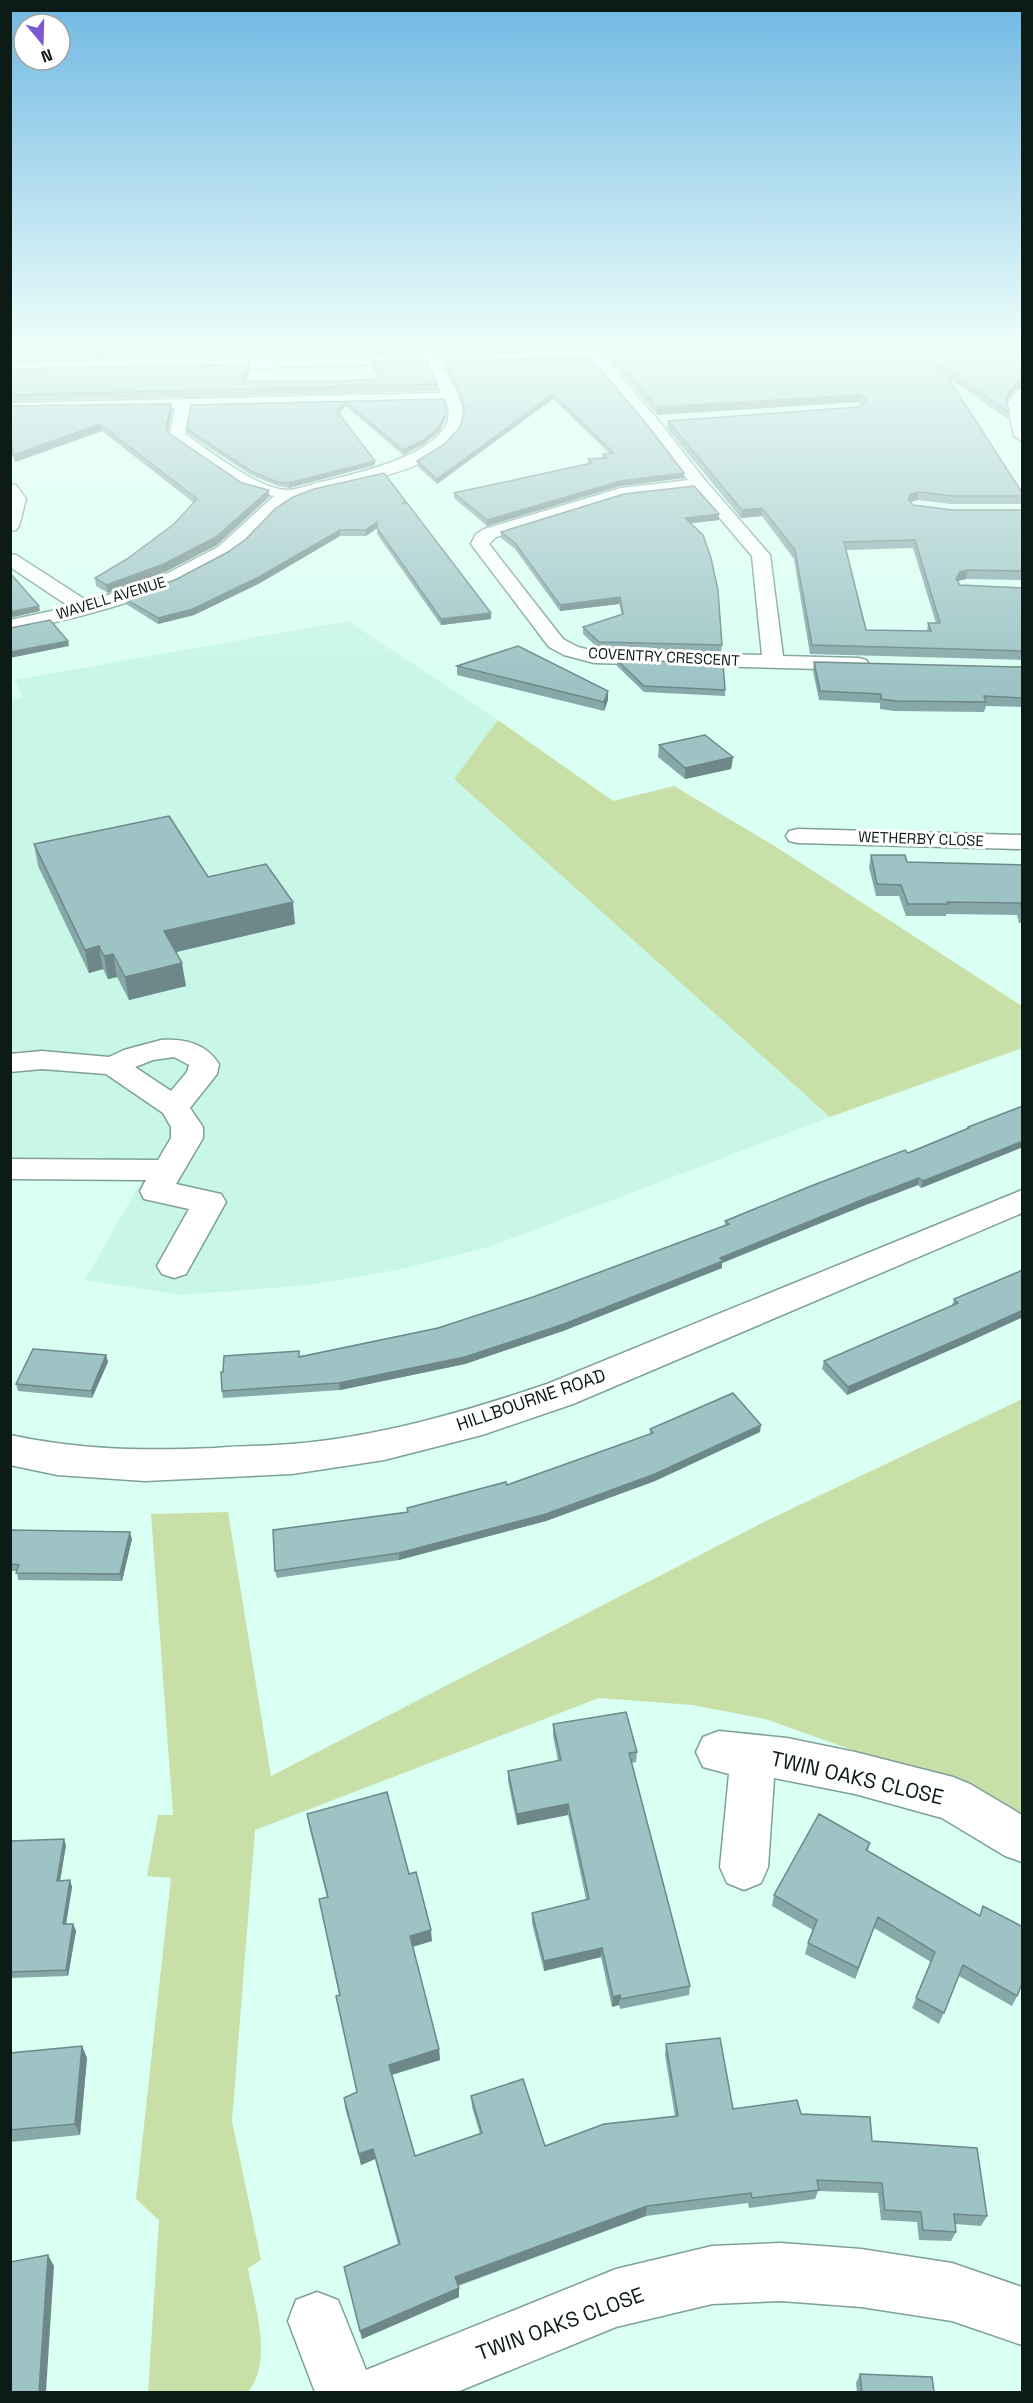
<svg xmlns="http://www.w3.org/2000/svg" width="1033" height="2403" viewBox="0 0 1033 2403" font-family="'Space Grotesk',sans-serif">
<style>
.built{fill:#c8f6e7}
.green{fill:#c8e0a7}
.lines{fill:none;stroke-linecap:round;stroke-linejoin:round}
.minor-casing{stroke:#7fa096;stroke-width:3}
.minor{fill:#fff;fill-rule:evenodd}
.wall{fill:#87a8a9;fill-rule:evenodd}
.shaded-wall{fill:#6e8889}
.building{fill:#9dc3c4;stroke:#6e8889;stroke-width:1.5;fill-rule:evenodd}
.labels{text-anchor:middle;stroke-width:6;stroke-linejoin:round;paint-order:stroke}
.far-street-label{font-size:15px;fill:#0d1b17;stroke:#fff}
.street-label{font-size:18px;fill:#0d1b17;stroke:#fff}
.near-street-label{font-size:21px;fill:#0d1b17;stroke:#fff}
</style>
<rect width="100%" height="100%" fill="#dafff3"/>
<path class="built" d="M348 621 498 720 454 779 830 1117 489 1247 402 1269 309 1285 181 1295 85 1280 141 1182 11 1179 10 700 23 697 14 680Z"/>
<path class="green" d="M498 720 613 801 674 786 773 845 1022 1006V1048L830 1117 454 779Z
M1022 1399V1830L954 1786 765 1719 692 1705 599 1698 255 1830 232 2121 261 2260 248 2268C254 2305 274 2361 248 2392H148L159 2220 136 2199 171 1878 147 1876 158 1815H173L151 1514 228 1512 271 1776 764 1522Z"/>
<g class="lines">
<g class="minor-casing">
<path id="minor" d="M419 346H433L437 355 657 350 659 353 657 356 652 357 604 358 657 419 705 480 770 555 783 656 859 658 866 660 869 664 866 668 859 670 594 663 564 655 549 647 471 544 476 534 484 529 621 488 688 480 647 425 590 359 441 363C451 382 471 408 459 430 429 481 342 479 294 500 267 511 253 540 229 556 162 598 86 616 10 632V620L70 607 10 567V554L16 555 89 602 166 574 218 547 274 496 244 489 172 439 169 436 175 408 10 411V403L441 393 427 363 206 369 199 365 206 361 424 355ZM446 401C468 450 354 474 325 481 314 483 300 489 289 490 260 491 210 451 185 434L190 407ZM695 489 752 556 762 655 594 651 578 647 563 639 489 544 496 537 623 498Z
M874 346 1022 349V357L881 350Z
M1022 390V441L1014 436 1007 405 1017 391Z
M10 484 16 485 26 499 19 526 16 530 10 531Z
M798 829 1022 835V849L798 843 789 841 786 836 789 831Z
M161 1040C185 1039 205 1043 219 1064L217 1074 190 1108 203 1127V1138L176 1184 221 1194 226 1202 186 1274 174 1278 162 1274 157 1266 189 1209 144 1199 140 1191 146 1180 10 1179V1159L158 1160 171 1138V1127L163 1113 106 1074 42 1069 10 1072V1054L42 1051 109 1057 124 1050ZM174 1057 189 1065 187 1072 171 1091 135 1067 153 1060Z
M1022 1190V1213L573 1404 482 1435 384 1460 292 1474 145 1481 57 1475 10 1465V1435C79 1450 144 1451 214 1448 239 1446 265 1446 291 1444 378 1437 464 1412 547 1384Z
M719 1731 787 1738 855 1752 953 1777 970 1784 1022 1815V1862L1005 1856 942 1818 855 1794 774 1778 768 1867 761 1883 744 1890 727 1883 720 1867 729 1774 703 1767 696 1752 703 1737Z
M781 2243 861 2249 952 2263 1022 2287V2345L952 2321 861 2307 781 2301 712 2304 616 2327 457 2392H315L288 2321 296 2300 317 2292 338 2300 366 2370 616 2269 712 2246Z"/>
</g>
<use href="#minor" class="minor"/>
</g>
<path class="wall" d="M10 346H261L256 357 10 363Z
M359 346H420V354L364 355Z
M435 346H648L438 354Z
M967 346H1023V347Z
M1023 352V388L1015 390 1007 401 1009 412 1008 419 948 378 1023 494 1022 504H951L918 500 910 502 913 505 952 510H1023V580L966 579 958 581 960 585 1023 588V660L810 654 794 559 762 516 741 518 667 428 668 421 858 407 862 405 857 402 657 415 609 360V353ZM913 548 936 623H928L927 631 866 630 846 550Z
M589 356 684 473V478L620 486 487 526 454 498V493L588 464V459L603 458V454L609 453 553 399 437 484 417 466V461L445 444 460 427 464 412 461 396 445 366V362Z
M372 361 437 384 438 391 10 401V369L250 370 245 381H334L379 379 372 367Z
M444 399 446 418 439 432 424 444 403 455 346 406 339 413 375 461V465L289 488 278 486 251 475 187 433V429L191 405Z
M10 406 172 410 168 431 170 434 242 483 269 490V497L217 545 165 572 108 593 96 586 95 578 127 559 174 524 194 503 102 431 15 462 13 448H10Z
M406 503 491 619 441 625 377 534V528L366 536H340L260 583 194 615 158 624 126 604 125 599Z
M719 514V520L691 523 722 645 721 652 599 649 583 634V627L622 615 619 604 560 611 515 549 501 538V532Z
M617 660 725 690V696L644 692 617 666Z
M814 662 1023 667V707L986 706 984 712 894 711 880 709V703L819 700 813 671Z
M457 666 608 700 604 711 457 675Z
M659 745 733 757 731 769 685 779 658 757Z
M34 844 208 877 295 924 176 952 186 986 129 1000 117 977 108 979 103 969 89 973 38 866Z
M871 855 907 862 1023 865V923H1019L1017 915 946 914V916H906L899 896H876L869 867Z
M1023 1106V1147L921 1188 918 1185 863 1206 722 1263V1268L563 1331 465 1364 340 1390 223 1398 222 1391 300 1356 438 1328 533 1297 725 1226V1221L908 1153 967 1129 968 1127Z
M1023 1270V1317L966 1343 847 1395 822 1369 824 1361 952 1306 954 1299Z
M106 1355 108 1362 92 1398 18 1391 16 1384Z
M650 1429 760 1432 655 1481 546 1521 399 1560 277 1578 275 1571 407 1512V1508L507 1485 650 1434Z
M10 1530 132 1539 122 1581 18 1580 17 1571H10Z
M553 1724 637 1752 636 1762 632 1763 690 1986 689 1995 620 2009 619 2005 612 2007 601 1957 544 1971 532 1923V1913L586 1899 568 1815 517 1825 508 1781V1771L558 1761 553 1735Z
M307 1814 409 1874 432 1941 413 1947 439 2049 440 2060 392 2075 415 2156 480 2134 472 2107 471 2096 545 2146 675 2116 665 2055 666 2044 733 2109 801 2114 872 2141 987 2216 981 2226 955 2224 956 2232 951 2241 919 2240 917 2222 881 2220 878 2193 818 2191 815 2199 749 2208 748 2203 646 2216 458 2286 459 2297 362 2339 344 2267 398 2244 375 2159 361 2165 345 2108 344 2098 357 2093 338 2007 336 1996 339 1995 319 1899 327 1897 309 1826Z
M10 1841 66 1845 60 1881 70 1880 72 1887 66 1924H73L76 1931 68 1976 10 1978Z
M870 1843 868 1851 1017 1996 1012 2006 959 1976 939 2024 912 2008 931 1962 874 1928 855 1979 805 1954 808 1943 813 1930 772 1906 774 1895Z
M82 2046 87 2058 80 2135 10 2142V2053Z
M860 2374 934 2392H857L856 2383Z"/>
<path class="shaded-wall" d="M258 346H261L256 357V351Z
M250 364V370L242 388V381Z
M1023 382V388L1015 390 1005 404 1006 397 1016 383Z
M553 394V399L437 484V479Z
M858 395 857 402 657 415V407Z
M346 402V406L337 415V411Z
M171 404 172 410 167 436 166 429Z
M446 413V418L439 432 424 444 403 455V450Z
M100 424 102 431 15 462 13 455Z
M375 461V465L289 488V483Z
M684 473V478L620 486 487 526V520L621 481Z
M269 490V497L217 545 165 572 108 593 106 585Z
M919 492 918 500 910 502 908 499 911 494Z
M762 508V516L741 518 742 510Z
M719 514V520L685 524V518Z
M377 522V528L366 536V530Z
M340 530V536L260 583 194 615 158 624V618Z
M968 570 966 579 958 581 955 588 956 579 960 572Z
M620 597 619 604 560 611V605Z
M39 606 40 611 10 618V612Z
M491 613V619L441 625V619Z
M68 641 69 646 10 658V652Z
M608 691V700L604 711V702Z
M733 757 731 769 685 779V768Z
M293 902 295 924 168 954 164 931Z
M99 946 103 969 89 973 85 950Z
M113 954 117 977 108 979 104 956Z
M182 963 186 986 129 1000 125 977Z
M1023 1141V1147L921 1188 923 1181Z
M919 1178 918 1185 863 1206 722 1263V1268L563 1331 465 1364 340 1390 339 1383 720 1258 864 1199Z
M1023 1310V1317L966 1343 847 1395 848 1387Z
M106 1355 108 1362 92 1398 91 1391Z
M761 1425 760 1432 655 1481 546 1521 399 1560V1553Z
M130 1532 132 1539 122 1581 120 1574Z
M568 1804V1815L517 1825V1814Z
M64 1839 66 1845 59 1887 57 1881Z
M70 1880 72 1887 65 1930 63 1924Z
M878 1917 874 1928 855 1979 858 1968Z
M73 1924 76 1931 68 1976 66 1970Z
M431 1930 432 1941 411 1947 410 1936Z
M602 1948 601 1957 544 1971V1961Z
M620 1995 619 2005 612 2007 613 1997Z
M82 2046 87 2058 80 2135 75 2124Z
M439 2049 440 2060 390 2075 389 2065Z
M373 2149 375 2159 361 2165 359 2154Z
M647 2206 646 2216 456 2286 455 2277Z
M48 2255 54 2266 46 2392H39Z
M459 2288V2297L362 2339 360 2331Z"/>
<path class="building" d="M10 346H258L256 351 10 356Z
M363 346H420V347L364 348Z
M438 346H464L438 347Z
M811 346H892L1023 352V382L1016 383 1006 397 1009 412 939 364 1023 494V496H952L919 492 911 494 908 499 913 505 952 510H1023V571L968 570 960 572 956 579 960 585 1023 588V651L812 645 795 550 762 508 742 510 668 421 858 407 866 403V399L858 395 657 407 609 353ZM915 540 940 623H928L931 631 866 630 844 542Z
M589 356 645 422 684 473 621 481 487 520 454 493 592 463 588 459 607 458 603 454 614 453 553 394 437 479 417 461 445 444 460 427 465 410 460 391 445 362Z
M426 360 437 384 10 395V369L250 364 242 381H334L383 379 372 361Z
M444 399 446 413 439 427 424 440 403 450 346 402 337 411 375 461 289 483 277 482 251 471 187 429 191 405Z
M171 404 166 429 170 434 242 483 269 490 216 537 164 564 106 585 95 578 127 559 174 524 197 499 100 424 13 455 12 441H10V406Z
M384 473 406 502 402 504 407 503 491 613 441 619 377 528V522L366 530H340L259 577 193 609 158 618 125 599 177 579 228 552 246 539 276 508 293 497 314 489Z
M694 486 719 514 685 518 703 535 711 558 718 590 722 645 599 642 583 627 623 614 620 597 560 605 515 543 501 532 624 494Z
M10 573 39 606 10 612Z
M50 620 68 641 10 652V628Z
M518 646 608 691 604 702 457 666Z
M617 660 723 663 725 690 644 686Z
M814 662 1023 667V698L984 696 986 702 896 701 881 699V694L820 691Z
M705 735 733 757 685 768 659 745Z
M169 816 208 877 266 864 293 902 164 931 182 963 125 977 113 954 104 956 99 946 85 950 34 844Z
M871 855H905L907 862 1023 865V911L1020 903 947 902 948 904H908L901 885 877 884Z
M1023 1106V1141L923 1181 919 1178 864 1199 720 1258 723 1261 564 1324 465 1357 339 1383 222 1391 221 1372H223L224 1356 299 1351V1357L438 1328 533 1297 729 1224 725 1221 811 1186 905 1150 908 1153 969 1128 968 1127Z
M1023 1270V1310L968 1335 848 1387 824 1361 958 1303 954 1299Z
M33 1349 106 1355 91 1391 16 1384Z
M733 1393 761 1425 655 1474 546 1514 399 1553 275 1571 273 1530 408 1512 407 1508 506 1482 507 1485 653 1433 650 1429Z
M10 1530 130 1532 120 1574 16 1573 19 1565 10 1564Z
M626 1712 637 1752 629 1753 690 1986 621 1999 620 1995 613 1997 602 1948 544 1961 532 1913 589 1899 568 1804 517 1814 508 1771 561 1760 553 1724Z
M387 1792 409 1874 416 1872 431 1930 410 1936 439 2049 389 2065 415 2156 482 2133 471 2096 523 2079 545 2146 604 2124 678 2116 666 2044 720 2038 733 2109 797 2100 801 2114 870 2117 872 2141 977 2148 987 2216 954 2214 956 2232 923 2230 921 2212 885 2210 882 2183 817 2180 819 2190 752 2198 751 2193 647 2206 455 2277 459 2288 360 2331 344 2267 400 2244 373 2149 359 2154 344 2098 357 2092 336 1996 340 1995 319 1899 328 1897 307 1814Z
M819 1814 870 1843 866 1850 980 1916 983 1906 1023 1927V1981L1017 1996 963 1965 944 2013 916 1998 935 1952 878 1917 858 1968 808 1943 817 1920 774 1895Z
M64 1839 57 1881 70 1880 63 1924H73L66 1970 10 1972V1841Z
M82 2046 75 2124 10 2130V2053Z
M48 2255 39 2392H10V2262Z
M860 2374 932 2377 934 2392H862Z"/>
<linearGradient id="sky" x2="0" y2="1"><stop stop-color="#70b8e3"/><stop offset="0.51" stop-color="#eefffa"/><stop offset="1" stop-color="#eefffa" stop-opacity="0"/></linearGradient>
<rect width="1033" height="682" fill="url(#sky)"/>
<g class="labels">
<g class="far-street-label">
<text transform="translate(111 598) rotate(-17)" y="5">WAVELL AVENUE</text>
<text transform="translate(664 657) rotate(3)" y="5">COVENTRY CRESCENT</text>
<text transform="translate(921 839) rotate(2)" y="5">WETHERBY CLOSE</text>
</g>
<g class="street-label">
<text transform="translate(531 1400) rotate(-19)" y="6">HILLBOURNE ROAD</text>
</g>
<g class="near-street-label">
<text transform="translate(857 1778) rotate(13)" y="7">TWIN OAKS CLOSE</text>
<text transform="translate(560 2324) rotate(-20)" y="7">TWIN OAKS CLOSE</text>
</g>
</g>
<rect width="1033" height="2403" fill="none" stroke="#0d1b17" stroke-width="24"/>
<g transform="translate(42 42) rotate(161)"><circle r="28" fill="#ffffff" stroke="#9ea4a2" stroke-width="1.5"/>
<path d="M0-4.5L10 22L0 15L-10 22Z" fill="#7c58d2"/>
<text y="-9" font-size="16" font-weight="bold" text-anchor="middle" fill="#0d1b17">N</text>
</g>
</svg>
